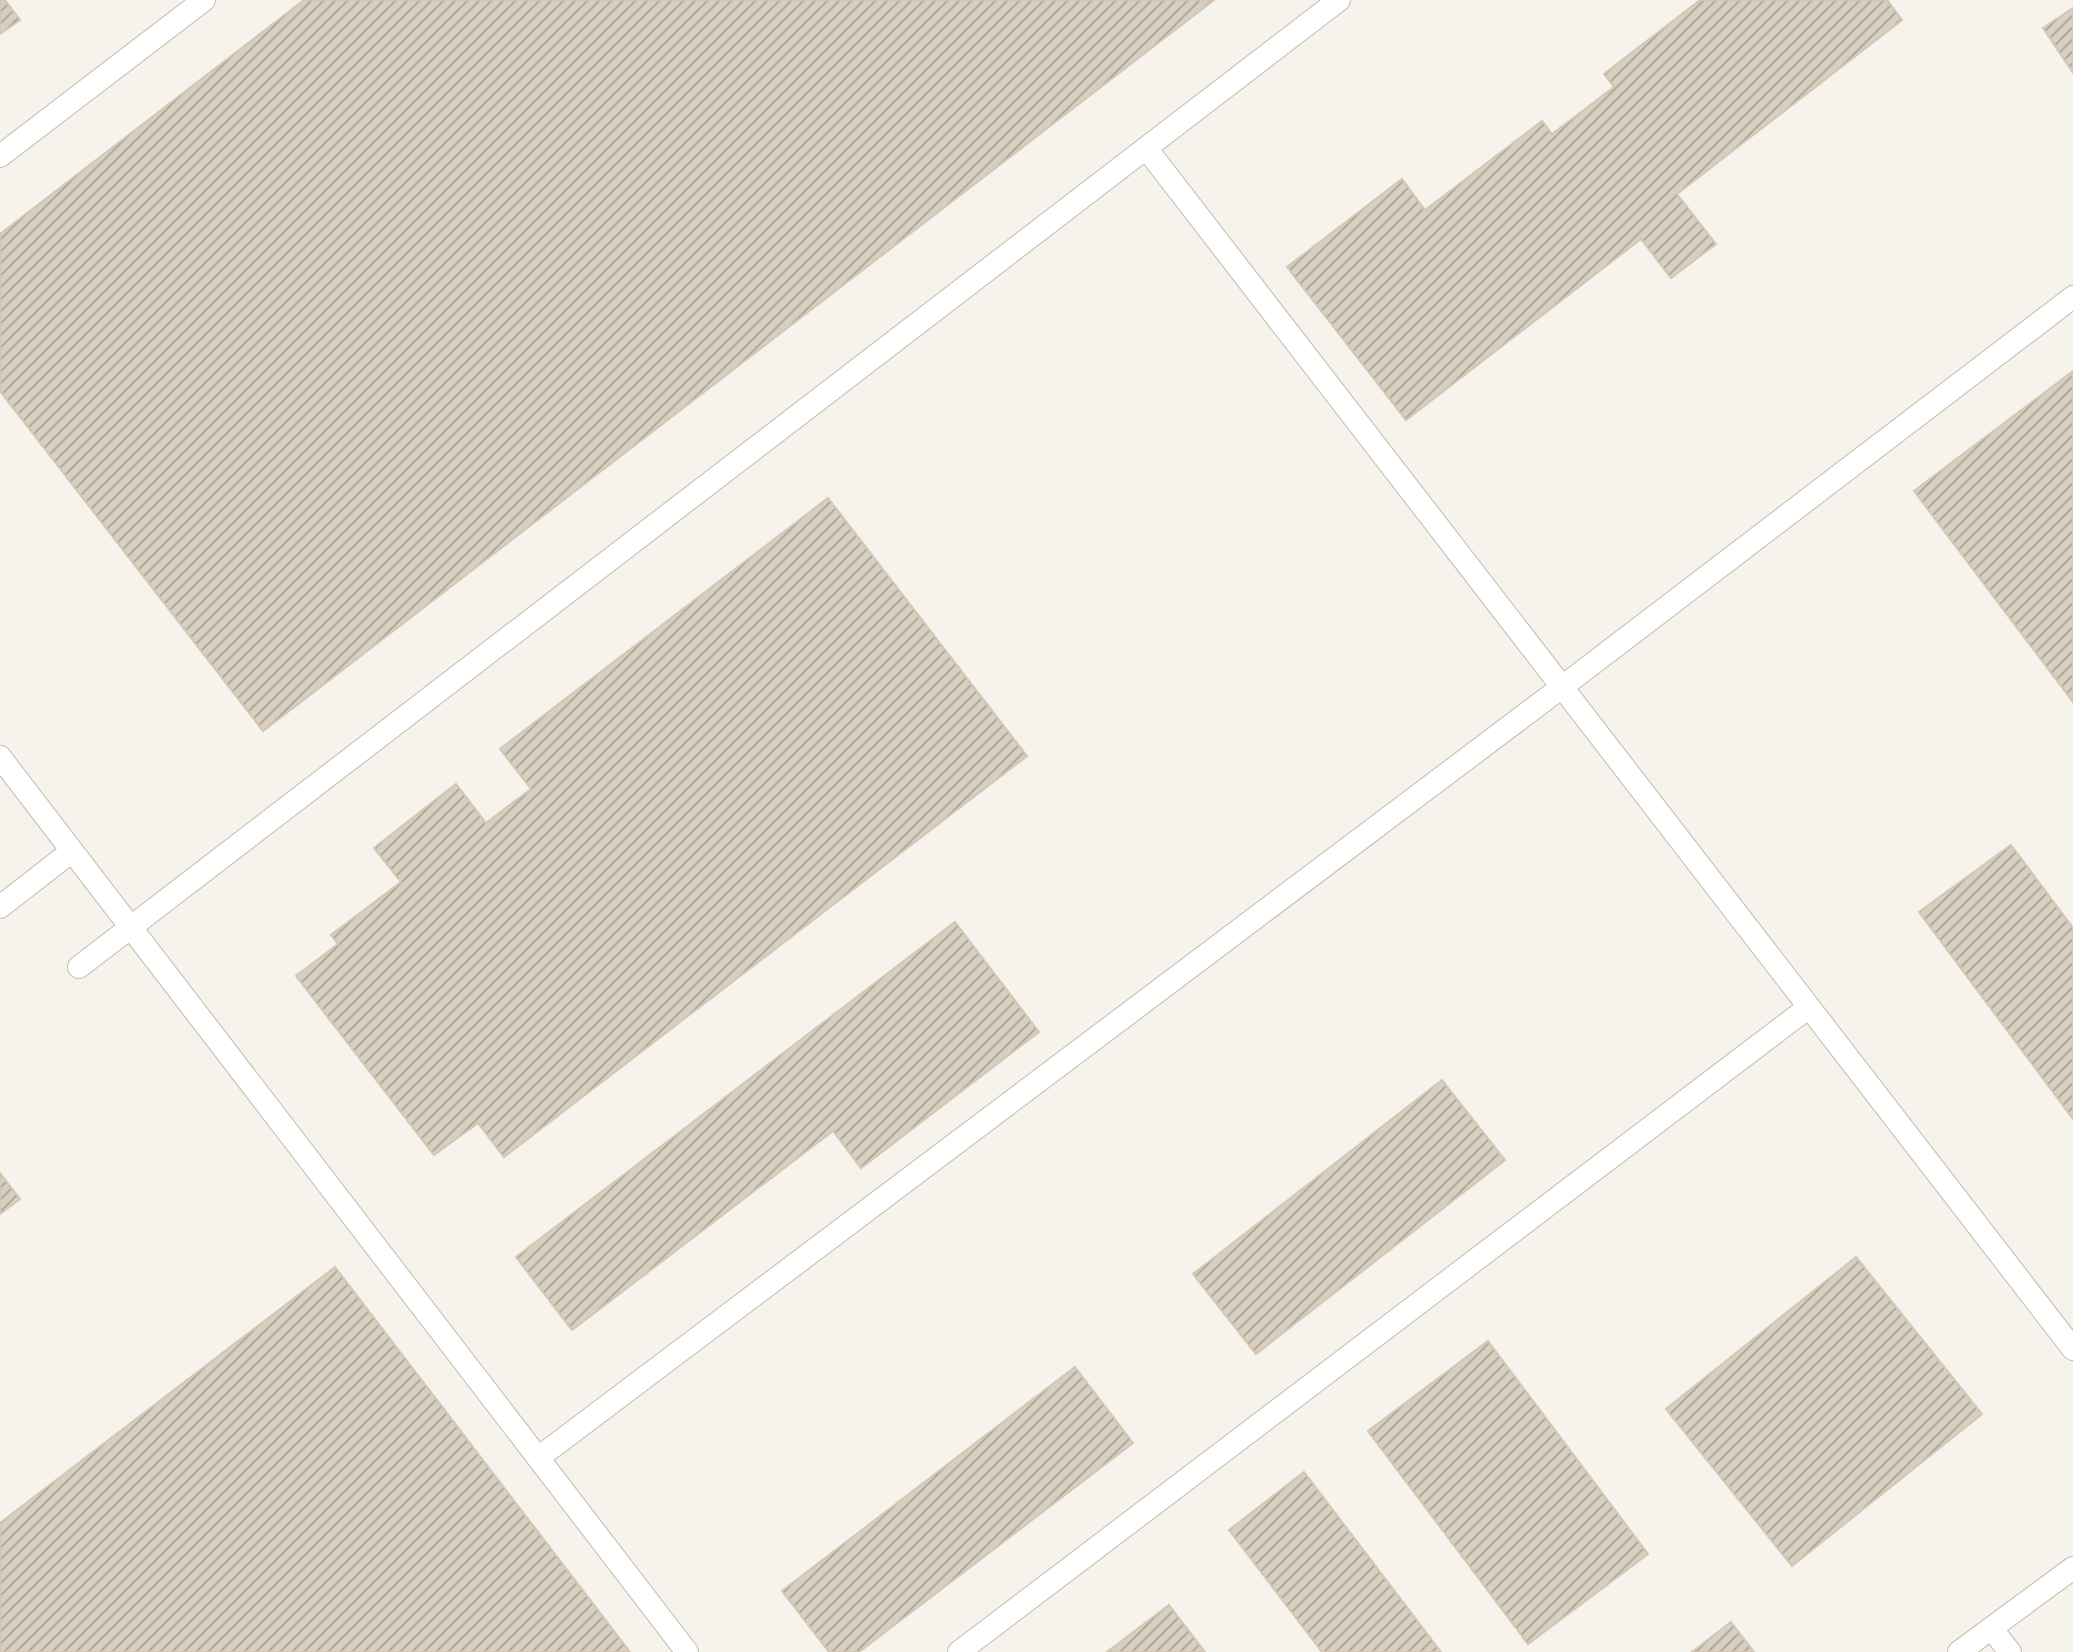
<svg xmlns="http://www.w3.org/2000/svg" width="2073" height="1652" viewBox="0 0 2073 1652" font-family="Rubik,sans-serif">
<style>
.building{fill:url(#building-hatch);stroke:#d3c7b4;stroke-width:2}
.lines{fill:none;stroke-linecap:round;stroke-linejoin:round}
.lane-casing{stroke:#c2bbae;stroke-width:24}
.lane{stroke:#fff;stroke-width:22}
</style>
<defs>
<pattern id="building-hatch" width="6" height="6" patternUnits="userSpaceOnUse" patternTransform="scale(2)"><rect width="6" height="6" fill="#d8cfc1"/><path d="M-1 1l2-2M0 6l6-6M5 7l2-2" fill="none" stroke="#b1aa9e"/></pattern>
</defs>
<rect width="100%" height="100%" fill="#f6f3ec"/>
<path class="building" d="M0 0H5L20 20 0 34Z
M304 0H1214L263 731 0 391V234Z
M1700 0H1887L1902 20 1677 194 1716 244 1671 278 1641 239 1406 420 1287 267 1402 179 1425 210 1542 121 1552 134 1614 87 1604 74Z
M2073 8V73L2043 28Z
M2073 371V702L1914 491Z
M828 498 1027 756 504 1157 478 1123 434 1155 296 976 338 944 331 935 401 882 374 848 456 784 486 823 531 789 500 749Z
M2011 845 2073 928V1119L1919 912Z
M955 922 1039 1032 861 1168 833 1131 572 1330 516 1257Z
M1442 1080 1505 1160 1256 1354 1193 1274Z
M0 1173 20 1199 0 1214Z
M1856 1257 1982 1414 1792 1566 1666 1409Z
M335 1267 630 1652H0V1523Z
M1488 1341 1648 1554 1528 1644 1368 1431Z
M1075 1367 1133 1443 859 1652H829L782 1591Z
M1304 1472 1441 1652H1322L1229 1530Z
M1169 1605 1205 1652H1107Z
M1731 1622 1754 1652H1692Z"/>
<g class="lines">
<g class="lane-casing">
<path id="lane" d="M1146 148 2073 1349
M0 156 204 0
M0 757 687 1652
M0 907 72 851
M79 967 1339 0
M538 1458 1562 687 2073 297
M1991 1628 2010 1652
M959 1652 1809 1007
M1959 1652 2073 1568"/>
</g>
<use href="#lane" class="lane"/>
</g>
</svg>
